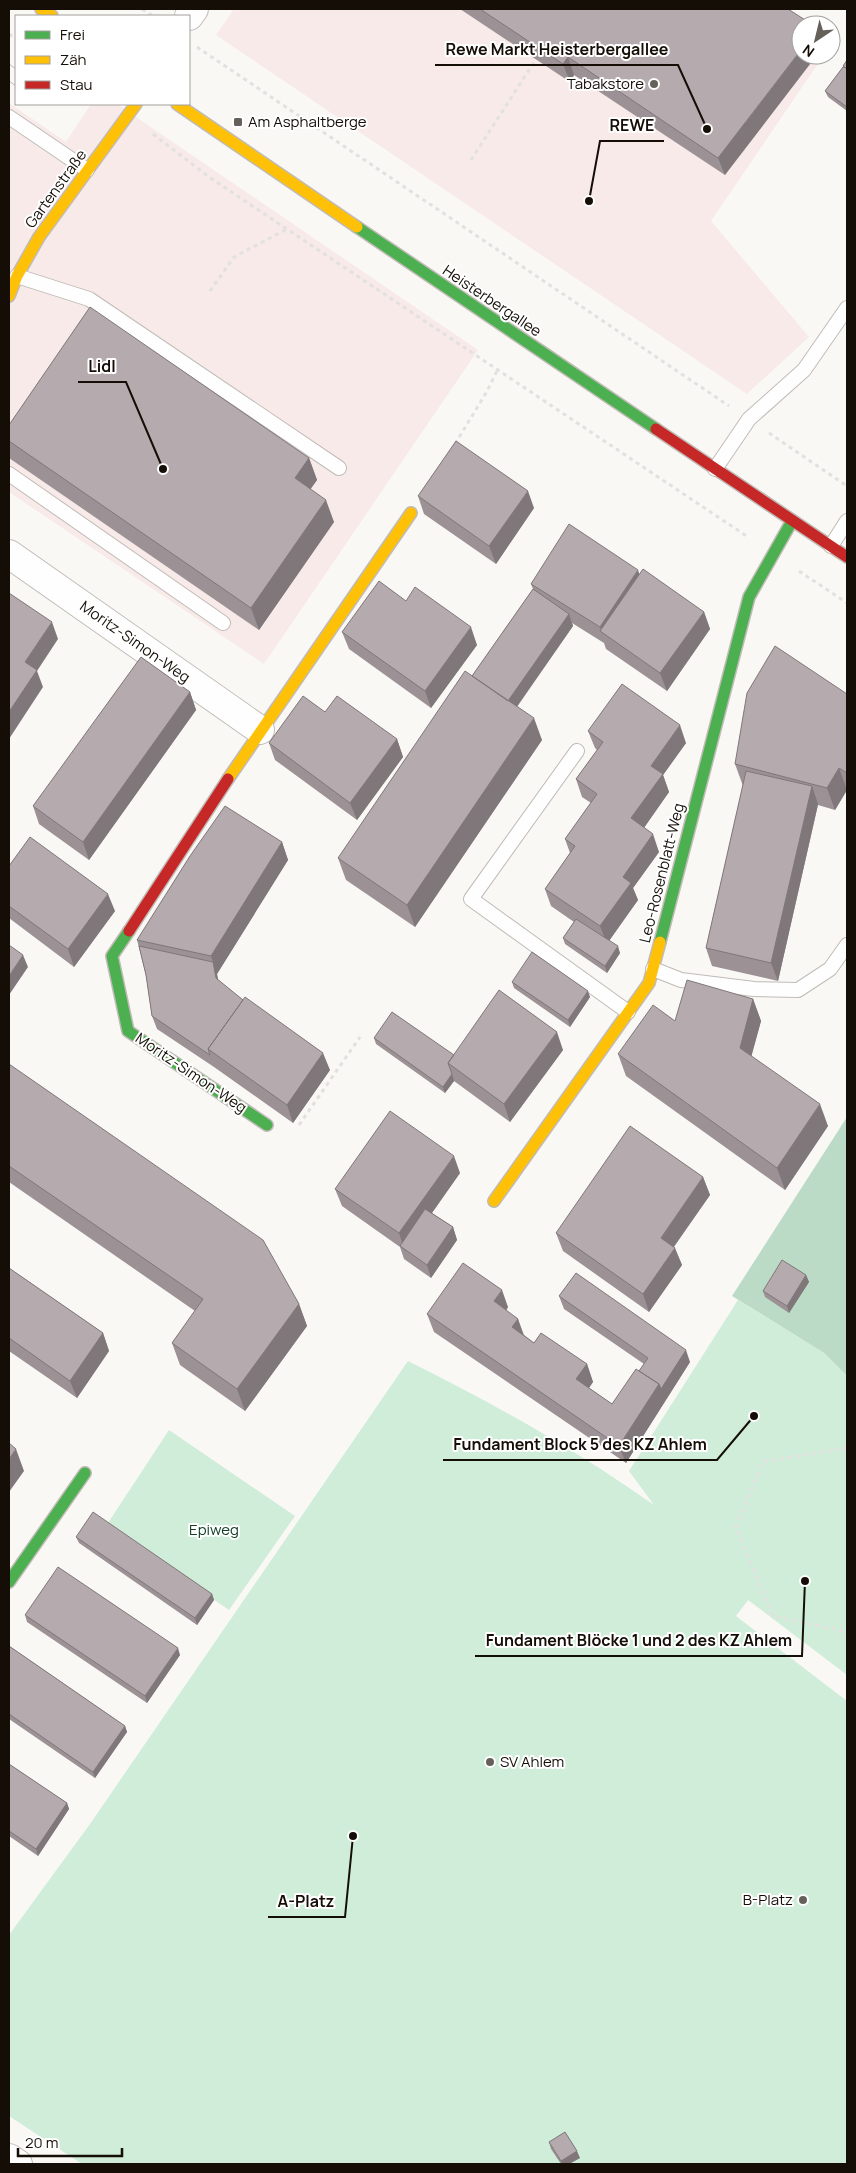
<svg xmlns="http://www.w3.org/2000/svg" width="856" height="2173" viewBox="0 0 856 2173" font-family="Manrope,sans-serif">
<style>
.commercial{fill:#f7eae9}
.green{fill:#cfedd8}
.forest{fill:#bcdbc6}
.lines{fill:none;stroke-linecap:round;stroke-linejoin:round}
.lane-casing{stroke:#c0bbb6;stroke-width:16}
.street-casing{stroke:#c0bbb6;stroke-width:30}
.fast-casing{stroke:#c0bbb6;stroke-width:14}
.slow-casing{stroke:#c0bbb6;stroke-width:14}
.jam-casing{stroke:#c0bbb6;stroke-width:14}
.path{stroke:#e2e1e0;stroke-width:3;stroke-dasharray:4 4;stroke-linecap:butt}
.lane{stroke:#fefefe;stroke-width:14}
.street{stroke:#fefefe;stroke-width:28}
.fast{stroke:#4caf50;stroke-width:11}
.slow{stroke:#ffc107;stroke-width:11}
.jam{stroke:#c62828;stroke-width:11}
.tram{stroke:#bdbcbb;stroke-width:1}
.wall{fill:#9c9296}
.shaded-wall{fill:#7f777a}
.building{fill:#b5aaae;stroke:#7f777a}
.poi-dot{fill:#65605a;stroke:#fff;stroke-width:2}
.labels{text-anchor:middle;stroke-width:4;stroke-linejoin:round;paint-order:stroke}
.poi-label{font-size:15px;fill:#150e07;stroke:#fff;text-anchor:end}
.street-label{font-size:15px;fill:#150e07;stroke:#fff}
.park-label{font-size:15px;fill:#124027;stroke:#fff}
.leader{fill:none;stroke:#150e07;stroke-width:2}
.callout-dot{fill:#150e07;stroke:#fff;stroke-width:2}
.callout-label{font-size:16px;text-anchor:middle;font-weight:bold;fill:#150e07;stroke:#fff;stroke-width:4;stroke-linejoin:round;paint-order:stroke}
</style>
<rect width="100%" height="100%" fill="#faf8f5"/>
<path class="commercial" d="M234 9H786L801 25V55H824L711 221 809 337 747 394 216 35Z
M9 103 66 142 91 104H117L478 350 264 664 9 492Z"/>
<path class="green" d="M738 1300 824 1353 847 1376V1675L748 1600 736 1616 847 1701V2164H82L9 2116V1935L90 1824 408 1361C493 1403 576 1450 654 1505L629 1471Z
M169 1430 295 1516 229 1610 106 1526Z"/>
<path class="forest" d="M847 1117V1376L824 1353 732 1296Z"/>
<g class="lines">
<g class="lane-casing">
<path id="lane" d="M9 117 87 170
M17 276 89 299 339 468
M715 469 749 419 804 370 847 308
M9 474 223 623
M831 546 847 521
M577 751 471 899 628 1012
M653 969 681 980 754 989 798 990 830 969 847 945"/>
</g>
<g class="street-casing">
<path id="street" d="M189 16 194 9
M9 554 260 730
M9 2158 18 2164"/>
</g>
<g class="fast-casing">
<path id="fast" d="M357 227 656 429
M129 931 112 956 128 1031 267 1125
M660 942 749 597 792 521
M9 1582 85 1473"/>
</g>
<g class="slow-casing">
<path id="slow" d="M41 9 52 16
M177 104 357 227
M9 296 17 276 39 237 136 104
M228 779 411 513
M494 1201 649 983 660 942"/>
</g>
<g class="jam-casing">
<path id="jam" d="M656 429 847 557
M129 931 228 779"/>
</g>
<path class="path" d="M142 9 153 16
M9 34 16 39
M197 47 729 406
M153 134 209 177 748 537
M471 160 536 59
M210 291 234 257 287 229
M769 433 847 486
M455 444 486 393 497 371
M799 571 847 603
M299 1125 360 1037
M847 1448 763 1462 736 1527 773 1616 847 1632"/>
<use href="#lane" class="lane"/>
<use href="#street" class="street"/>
<use href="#fast" class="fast"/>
<use href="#slow" class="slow"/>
<use href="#jam" class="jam"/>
<path class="tram" d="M9 64 16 69
M9 81 16 86"/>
</g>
<path class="wall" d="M460 9H788L725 175 574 75 570 82Z
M847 60V111L828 97 825 91 844 67 843 66Z
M9 425 309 458 317 480 310 489 334 522 259 630 9 458Z
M418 496 534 508 496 564 424 514Z
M639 574 704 612 710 629 667 691 606 649 604 643 572 623 573 626 517 707 542 740 415 927 346 880 338 858 472 676 533 589 531 584Z
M406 601 477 645 431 708 349 649 342 632Z
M190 692 196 710 89 860 39 824 33 806Z
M847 694V790L835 810 818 805 778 981 712 966 706 948 743 786 735 764Z
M588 731 686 743 663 775 669 792 644 828 659 852 633 888 638 900 609 940 620 953 607 973 565 944 563 938 574 922 551 906 545 889 570 853 565 839 591 803 582 797 576 779 597 750 595 748Z
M397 739 403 757 357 820 275 760 269 743Z
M282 842 288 860 217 974 218 980 330 1070 293 1123 214 1067 157 1029 152 1016 146 975 137 940Z
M9 866 115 911 74 967 9 918Z
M512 982 590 997 570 1027 514 988Z
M753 999 761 1021 751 1056 828 1126 785 1190 626 1076 618 1054 675 1021Z
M374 1038 454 1055 563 1050 510 1122 454 1081 445 1093 376 1044Z
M9 1064 299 1304 307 1326 245 1411 180 1365 172 1343 195 1311 9 1182Z
M460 1173 432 1213 453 1227 457 1240 431 1278 404 1259 400 1247 342 1206 335 1189Z
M703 1177 710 1195 674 1247 682 1265 649 1312 563 1251 556 1233Z
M9 1268 103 1333 109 1351 77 1398 9 1351Z
M806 1275 809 1282 789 1313 765 1297 763 1291Z
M559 1296 690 1362 626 1463 434 1332 427 1314 508 1307 506 1311 518 1319 524 1335 534 1343 587 1364 593 1382 589 1388 612 1404 639 1371 644 1364 564 1309Z
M76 1537 212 1594 214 1600 197 1625 79 1543Z
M25 1615 180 1655 147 1703 27 1622Z
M9 1646 125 1726 127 1732 95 1778 9 1719Z
M9 1764 67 1803 69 1809 38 1856 9 1836Z
M549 2142 580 2158 569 2164H561L551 2149Z"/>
<path class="shaded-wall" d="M801 50V55H817L725 175 718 158Z
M568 57 574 75 570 82 563 64Z
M309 458 317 480 303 500 295 478Z
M528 491 534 508 496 564 489 546Z
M326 500 334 522 259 630 251 608Z
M638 570 644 588 602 633 600 627Z
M704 612 710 629 667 691 660 673Z
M569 614 573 626 508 719 504 706Z
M52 622 58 639 37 671 43 687 9 739V712L25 662Z
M471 627 477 645 431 708 425 691Z
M190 692 196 710 89 860 83 842Z
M534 718 542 740 415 927 407 905Z
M680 725 686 743 663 775 669 792 638 836 631 818 651 766Z
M397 739 403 757 357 820 350 803Z
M839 768 847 790 835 810 827 788Z
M812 786 818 804 778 981 771 963Z
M653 834 659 852 633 888 638 900 607 944 600 926 623 877Z
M282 842 288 860 217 974 220 990 216 978 213 962 211 956Z
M108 894 115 911 74 967 68 949Z
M618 946 620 953 607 973 605 966Z
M23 955 28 967 9 995V976Z
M588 991 590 997 570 1027 568 1020Z
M753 999 761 1021 748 1069 740 1048Z
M557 1032 563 1050 510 1122 504 1104Z
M323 1053 330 1070 293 1123 287 1105Z
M452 1074 454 1081 445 1093 443 1087Z
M820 1104 828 1126 785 1190 777 1168Z
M454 1156 460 1173 405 1251 399 1233Z
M703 1177 710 1195 667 1256 661 1238Z
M453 1227 457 1240 431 1278 427 1265Z
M675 1248 682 1265 649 1312 643 1294Z
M806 1275 809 1282 789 1313 787 1306Z
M502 1290 508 1307 500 1319 494 1301Z
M299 1304 307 1326 245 1411 237 1389Z
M518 1319 524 1337 512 1327Z
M103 1333 109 1351 77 1398 70 1381Z
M686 1350 690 1362 626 1463 619 1446 659 1384Z
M587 1364 593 1382 582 1397 576 1379Z
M16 1449 24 1471 9 1492V1459Z
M212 1594 214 1600 197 1625 195 1618Z
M178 1648 180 1655 147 1703 145 1696Z
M125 1726 127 1732 95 1778 93 1772Z
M67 1803 69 1809 38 1856 36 1849Z
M577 2151 580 2158 569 2164H562L561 2161Z"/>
<path class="building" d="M480 9H788L813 25H801V50L718 158 568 57 563 64Z
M847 60V107L825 91 843 67 846 68 843 66Z
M90 307 309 458 295 478 326 500 251 608 9 441V425Z
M456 441 528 491 489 546 418 496Z
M569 524 638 570 600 627 531 584Z
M643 569 704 612 660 673 600 631Z
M379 581 406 601 415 587 471 627 425 691 342 632Z
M533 589 569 614 508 701 472 676Z
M9 593 52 622 25 662 37 670 9 712Z
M775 646 847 694V773L839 768 827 788 735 764 747 693Z
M141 657 190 692 83 842 33 806Z
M465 671 534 718 407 905 338 858Z
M622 684 680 725 651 766 663 774 631 818 653 834 623 877 631 883 600 926 545 889 575 846 565 839 597 794 576 779 603 742 588 731Z
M303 696 325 712 337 696 397 739 350 803 269 743Z
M746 771 812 786 771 963 706 948Z
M225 806 282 842 211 956 137 940 190 856Z
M30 837 108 894 68 949 9 906V866Z
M576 919 618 946 605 966 563 938Z
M9 945 23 955 9 976Z
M139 946 213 962 216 978 243 1000 208 1049 210 1055 152 1016 146 975Z
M532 952 588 991 568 1020 512 982Z
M687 980 753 999 740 1048 820 1104 777 1168 618 1054 653 1005 675 1021Z
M499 990 557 1032 504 1104 448 1063Z
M245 997 323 1053 287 1105 208 1049Z
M392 1012 454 1055 448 1063 452 1074 443 1087 374 1038Z
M9 1064 263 1240 299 1304 237 1389 172 1343 203 1299 9 1166Z
M390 1111 454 1156 399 1233 335 1189Z
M630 1126 703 1177 661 1238 675 1248 643 1294 556 1233Z
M425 1209 453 1227 427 1265 400 1246Z
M782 1260 806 1275 787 1306 763 1291Z
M463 1263 502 1290 494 1301 518 1319 512 1327 534 1343 541 1333 587 1364 576 1379 612 1404 636 1369 659 1384 619 1446 427 1314Z
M9 1268 103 1333 70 1381 9 1338Z
M576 1273 686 1350 661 1389 659 1384 639 1371 648 1358 559 1296Z
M9 1443 16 1449 9 1459Z
M93 1512 212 1594 195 1618 76 1537Z
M58 1567 178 1648 145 1696 25 1615Z
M9 1646 125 1726 93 1772 9 1714Z
M9 1764 67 1803 36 1849 9 1831Z
M565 2132 577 2151 561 2161 549 2142Z"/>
<g class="poi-dot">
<circle cx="654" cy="84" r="5"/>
<rect x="233" y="117" width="10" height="10" rx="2.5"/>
<circle cx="490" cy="1762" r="5"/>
<circle cx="803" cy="1900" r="5"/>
</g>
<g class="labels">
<g class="poi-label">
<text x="644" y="89">Tabakstore</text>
<text x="248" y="127" text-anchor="start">Am Asphaltberge</text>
<text x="500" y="1767" text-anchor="start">SV Ahlem</text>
<text x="793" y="1905">B-Platz</text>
</g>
<g class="street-label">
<text transform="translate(56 189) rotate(-54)" y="5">Gartenstraße</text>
<text transform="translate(492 301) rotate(34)" y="5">Heisterbergallee</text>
<text transform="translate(135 642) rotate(35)" y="5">Moritz-Simon-Weg</text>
<text transform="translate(662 873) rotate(-76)" y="5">Leo-Rosenblatt-Weg</text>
<text transform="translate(191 1073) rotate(34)" y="5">Moritz-Simon-Weg</text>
</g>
<g class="park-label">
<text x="214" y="1535">Epiweg</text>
</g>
</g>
<path class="leader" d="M707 129L678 65H435M589 201L600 141H664M163 469L126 382H78M754 1416L717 1460H443M805 1581L802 1656H475M353 1836L345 1917H268"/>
<g class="callout-dot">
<circle cx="707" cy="129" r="5"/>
<circle cx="589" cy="201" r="5"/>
<circle cx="163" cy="469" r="5"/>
<circle cx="754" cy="1416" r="5"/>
<circle cx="805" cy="1581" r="5"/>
<circle cx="353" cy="1836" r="5"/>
</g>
<g class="callout-label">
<text x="557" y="55">Rewe Markt Heisterbergallee</text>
<text x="632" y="131">REWE</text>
<text x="102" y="372">Lidl</text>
<text x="580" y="1450">Fundament Block 5 des KZ Ahlem</text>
<text x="639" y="1646">Fundament Blöcke 1 und 2 des KZ Ahlem</text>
<text x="306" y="1907">A-Platz</text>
</g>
<rect width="856" height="2173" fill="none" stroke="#150e07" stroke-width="20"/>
<rect x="15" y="15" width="175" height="90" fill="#ffffff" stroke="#a19f9c"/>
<rect x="25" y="31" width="25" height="8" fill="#4caf50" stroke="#a19f9c"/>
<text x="60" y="40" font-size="15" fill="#150e07">Frei</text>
<rect x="25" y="56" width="25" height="8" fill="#ffc107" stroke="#a19f9c"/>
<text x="60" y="65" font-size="15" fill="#150e07">Zäh</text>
<rect x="25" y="81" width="25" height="8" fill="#c62828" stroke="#a19f9c"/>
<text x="60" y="90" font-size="15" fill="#150e07">Stau</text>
<g transform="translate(816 40) rotate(215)"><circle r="24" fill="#ffffff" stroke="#a19f9c"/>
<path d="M0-4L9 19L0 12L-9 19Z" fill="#65605a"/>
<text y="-8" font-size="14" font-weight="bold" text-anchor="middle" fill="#150e07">N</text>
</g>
<path d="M18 2148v8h104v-8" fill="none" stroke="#150e07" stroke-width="2.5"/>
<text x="25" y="2148" font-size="15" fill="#150e07" stroke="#ffffff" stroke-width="4" paint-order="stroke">20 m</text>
</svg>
